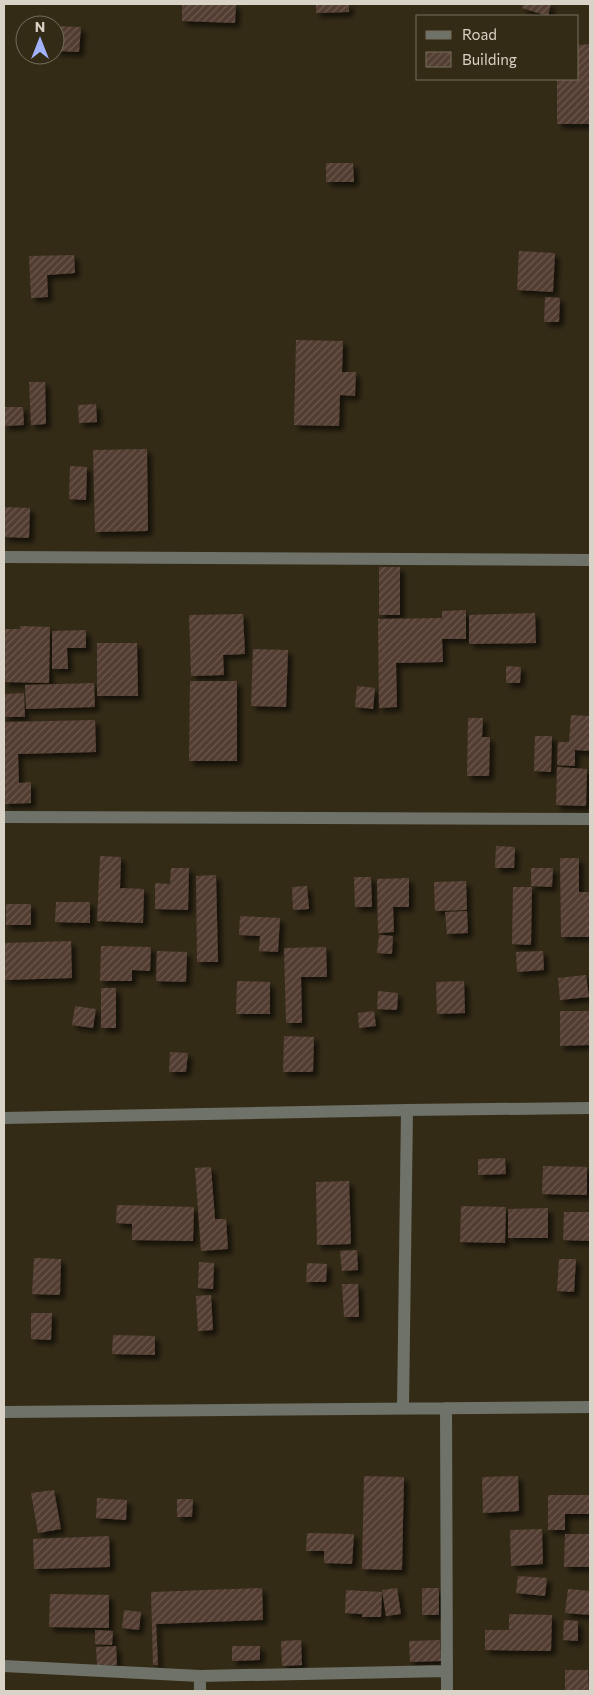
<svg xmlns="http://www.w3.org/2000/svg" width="594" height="1695" viewBox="0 0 594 1695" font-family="Commissioner,sans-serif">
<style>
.building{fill:url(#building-hatch);filter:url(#shadow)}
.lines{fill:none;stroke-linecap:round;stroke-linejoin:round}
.minor{stroke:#6f7268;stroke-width:12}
</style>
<defs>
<pattern id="building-hatch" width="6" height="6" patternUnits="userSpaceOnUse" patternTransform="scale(1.25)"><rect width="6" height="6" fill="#533e32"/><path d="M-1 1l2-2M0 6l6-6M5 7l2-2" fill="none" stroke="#6b594e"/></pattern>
<filter id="shadow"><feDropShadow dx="4.5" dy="4.5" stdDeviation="2.5" flood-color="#0009"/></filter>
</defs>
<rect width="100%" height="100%" fill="#342b17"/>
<path class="building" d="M182 4H236L235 23 182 21Z
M316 4H349V12L316 13Z
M523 4H551L548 16 522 8Z
M55 26 81 27 79 52 55 51Z
M590 44V124H557V79H578V45Z
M326 163H353L354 182H326Z
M519 251 555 253 553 292 517 290Z
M74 255 75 273 47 275 48 297 31 298 29 256Z
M545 297 560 298 559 322H544Z
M296 340 343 341 342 372H356L355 396 340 395 339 426 294 425Z
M29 382H45L46 424 31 425Z
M96 404 97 422 79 423 78 405Z
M4 407H23L24 425 4 426Z
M147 449 148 531 95 532 93 450Z
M70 466 87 467 86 500 69 499Z
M4 507 30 508 29 538 4 537Z
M379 567H400V615H379Z
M466 610V639H442L443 662 396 663 397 707 379 708 378 619 442 618V611Z
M535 613 536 643 469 644V615Z
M243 614 245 654 223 655 224 675 191 676 189 615Z
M20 626 50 627 49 683 4 682V629H20Z
M86 630V648H67L68 669H52V631Z
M97 643H137L138 696H97Z
M253 649 288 650 286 707 251 706Z
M506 666 521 667 520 683H506Z
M190 681H237V761H189Z
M94 683 95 707 26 709 25 685Z
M357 686 375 688 373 709 355 707Z
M24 693 25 717H5L4 694Z
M571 715 590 716V751L575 750V766L557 765 558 742H569Z
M468 718H483L482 737H490L489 776H467Z
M95 720 96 752 18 754 19 783 31 782V803L4 804V722Z
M535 736H552L551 772 534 771Z
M557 767 587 769 586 806 556 805Z
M496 846 515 847 514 868H495Z
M100 856 121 857 120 888 144 889 143 923 97 921Z
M560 858H579V892H590V937H561Z
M171 868H189L188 910 155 909V883L170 884Z
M531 868H553L552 887 531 886Z
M216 875 218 962H197L196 876Z
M354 877H371L372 907H355Z
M409 878V907H393L394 932 378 933 377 879Z
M466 881 467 910 435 911 434 882Z
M307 886 309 909 293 910 292 887Z
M513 887H532L531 945 512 944Z
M56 902H90V923L55 922Z
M6 904H31V925H6Z
M467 911 468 933 447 934 445 912Z
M240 916 280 918 278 952 259 951 260 936 239 935Z
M379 935 393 936 392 954 377 953Z
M71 941 72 978 5 980 4 943Z
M101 946 151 947 150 971 132 970V981H100Z
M326 947 327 977H301L302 1023H286L284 948Z
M157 951 187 952 186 982 156 981Z
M543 951 544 970 517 972 516 952Z
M586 975 589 997 560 1000 558 978Z
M237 981 270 982V1014H236Z
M464 981 465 1013 437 1014 436 982Z
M101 988H116V1028H101Z
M378 991 398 993 397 1010 377 1009Z
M75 1006 96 1009 93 1028 72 1025Z
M374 1011 376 1026 359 1028 358 1013Z
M560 1011H590V1045L560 1046Z
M284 1036 314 1037 313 1072H283Z
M170 1052 188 1053 186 1072H169Z
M505 1158 506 1174 478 1175V1159Z
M543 1166 587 1167V1195L542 1194Z
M211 1167 215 1219H226L228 1249 201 1251 195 1168Z
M349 1181 351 1244 317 1245 316 1182Z
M117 1205 194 1207 193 1241 132 1240V1224L116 1223Z
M461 1206 506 1207 505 1243 460 1242Z
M548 1208V1238H508V1209Z
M564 1212H590V1241L563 1240Z
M357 1250 358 1270 342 1271 340 1251Z
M34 1258 61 1259 60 1295 32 1294Z
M559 1259H576L574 1292 557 1291Z
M199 1262 214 1263 213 1289 198 1288Z
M307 1263 327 1264 326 1282H306Z
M342 1284H358L359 1317H344Z
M211 1295 213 1330 198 1331 196 1296Z
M31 1313H52L51 1340 31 1339Z
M113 1335 155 1336V1355L112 1354Z
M364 1476 404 1477 402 1570 362 1569Z
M518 1476 519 1511 483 1513 482 1477Z
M54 1490 61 1529 38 1533 31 1493Z
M548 1495H589V1514H565V1530H548Z
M97 1498 127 1500 126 1520 96 1518Z
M177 1499H193L192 1517H177Z
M542 1529 543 1564 511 1566 510 1530Z
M307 1533 354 1534 352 1564 324 1563V1551H306Z
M565 1534H590V1567H564Z
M109 1536 110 1567 34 1569 33 1539Z
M518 1576 547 1578 545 1596 516 1593Z
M262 1588 263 1620 156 1624 158 1665H153L151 1592Z
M397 1588 401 1614 386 1616 382 1590Z
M422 1588H439V1615H422Z
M568 1589 590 1591V1615L565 1613Z
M346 1590 382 1592 381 1617H362V1614L345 1613Z
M50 1594 109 1595V1628L49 1627Z
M124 1610 141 1612 139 1630 122 1628Z
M509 1614 552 1615 551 1651 485 1650V1630H509Z
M564 1620 578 1621V1641L563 1640Z
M95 1630 113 1631 112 1645 95 1644Z
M301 1640 302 1665 282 1666 281 1641Z
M440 1640 441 1661 410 1662 409 1641Z
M116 1646 117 1665 97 1666 96 1647Z
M232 1646H260V1660L232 1661Z
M565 1670H588L589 1691H565Z"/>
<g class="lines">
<path class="minor" d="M4 557 590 560
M4 817 590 819
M4 1118 407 1110 590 1108
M403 1408 407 1110
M446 1408 447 1691
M4 1412 590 1407
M4 1666 200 1676 446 1671
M200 1676V1691"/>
</g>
<rect width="594" height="1695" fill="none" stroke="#d9d3c7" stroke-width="10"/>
<rect x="416" y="15" width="162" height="65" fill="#342b17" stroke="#766e5d"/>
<rect x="426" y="31" width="25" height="8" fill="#6f7268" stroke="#766e5d"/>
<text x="462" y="40" font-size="15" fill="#d9d3c7">Road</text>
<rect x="426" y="52" width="25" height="15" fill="url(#building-hatch)" stroke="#766e5d"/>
<text x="462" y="65" font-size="15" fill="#d9d3c7">Building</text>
<g transform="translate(40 40)"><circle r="24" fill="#342b17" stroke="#766e5d"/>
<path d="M0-4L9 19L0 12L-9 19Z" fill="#a2b2fd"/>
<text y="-8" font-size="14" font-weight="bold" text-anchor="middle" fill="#d9d3c7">N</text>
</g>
</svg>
